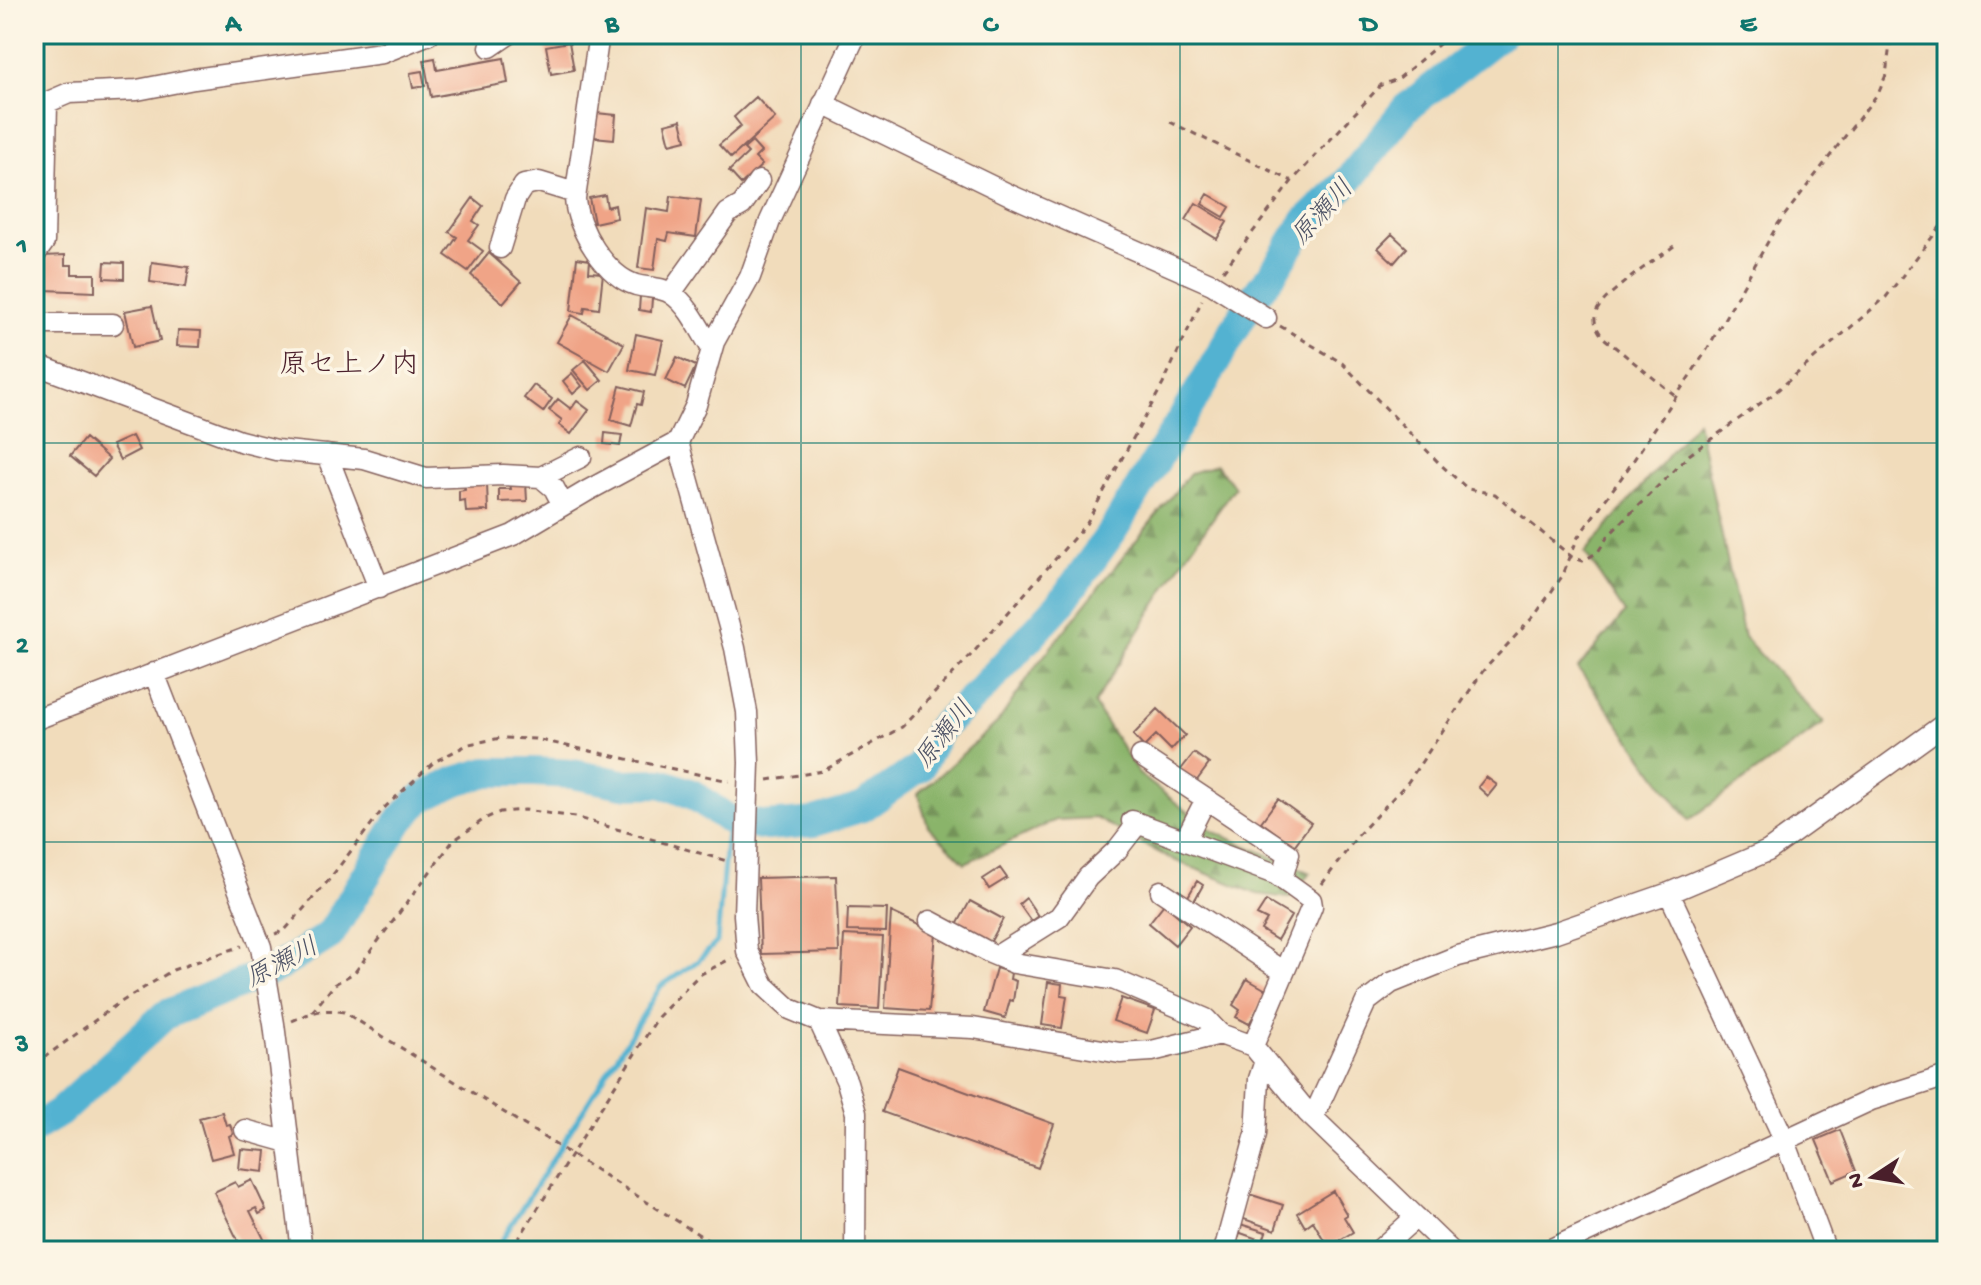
<svg xmlns="http://www.w3.org/2000/svg" width="1981" height="1285" viewBox="0 0 1981 1285" font-family="'Gochi Hand','Klee One',sans-serif">
<style>
.forest{fill:url(#forest-firs);stroke:#6a6a4b;stroke-width:2}
.lines{fill:none;stroke-linecap:round;stroke-linejoin:round}
.stream{stroke:#52b2d1;stroke-width:5}
.river{stroke:#52b2d1;stroke-width:30}
.building{fill:#f0a487}
.minor-casing{stroke:#84615d;stroke-width:23}
.path{stroke:#84615d;stroke-width:3;stroke-dasharray:6 6;stroke-linecap:butt}
.minor{stroke:#fff;stroke-width:20}
.grid{fill:none;stroke:#0f766e;stroke-width:2;stroke-opacity:0.55}
.labels{text-anchor:middle;stroke-width:7;stroke-linejoin:round;paint-order:stroke}
.water-label{font-size:26px;font-style:italic;fill:#4d5265;stroke:#fcf5e5}
.quarter-label{font-size:28px;fill:#4a1f2b;stroke:#fcf5e5}
.neatline{fill:none;stroke:#0f766e;stroke-width:3}
.grid-label{font-size:26px;text-anchor:middle;font-weight:bold;fill:#0f766e}
</style>
<defs>
<pattern id="forest-firs" width="22" height="20" patternUnits="userSpaceOnUse" patternTransform="scale(2)"><rect width="22" height="20" fill="#8ab46b"/><path d="M5 1l3.5 6h-7zM16 11l3.5 6h-7z" fill="#739258"/></pattern>
</defs>
<rect width="100%" height="100%" fill="#fcf5e5"/>
<filter id="ink" filterUnits="userSpaceOnUse"><feTurbulence type="fractalNoise" baseFrequency=".0125" numOctaves="2"/><feDisplacementMap in="SourceGraphic" scale="16" xChannelSelector="R" yChannelSelector="G"/><feConvolveMatrix kernelMatrix="1 2 1 2 8 2 1 2 1" color-interpolation-filters="sRGB"/></filter>
<filter id="wash" filterUnits="userSpaceOnUse"><feTurbulence type="fractalNoise" baseFrequency=".006" numOctaves="4" result="noise"/><feDisplacementMap in="SourceGraphic" scale="32" xChannelSelector="R" yChannelSelector="G"/><feGaussianBlur stdDeviation="1.8" result="paint"/><feColorMatrix in="noise" values="0 0 0 0 0 0 0 0 0 0 0 0 0 0 0 0 0 1.4 0 .05"/><feComposite in="paint" operator="in"/></filter>
<g filter="url(#wash)">
<rect width="100%" height="100%" fill="#f1dcbb"/>
<path class="forest" d="M1697 421 1744 637 1824 723 1689 820 1578 668 1625 613 1585 553Z
M1216 465 1235 487 1182 562 1094 704 1139 774 1214 832 1310 873 1289 898 1257 894 1169 858 1096 818 1056 820 965 863 928 826 918 794 998 722 1036 666 1190 473Z"/>
<g class="lines">
<path class="stream" d="M495 1251 661 986 698 961 717 942 728 819"/>
<path class="river" d="M34 1128 59 1113 165 1015 273 970 330 935 398 823 420 799 456 781 487 772H534L573 774 623 784 661 783 692 794 728 819 767 826 814 822 863 807 920 767 940 728 977 694 1061 603 1112 532 1205 381 1250 302 1273 273 1305 222 1348 181 1406 108 1501 34"/>
</g>
<g id="blocks">
<path class="building" d="M569 42 574 70 551 74 546 46Z
M435 58 437 70 504 58 508 83 431 97 424 60Z
M422 71 425 86 413 88 410 73Z
M756 97 775 118 731 158 719 145 741 126 734 117Z
M596 113 616 115 614 139 594 137Z
M681 120 686 140 670 144 665 124Z
M752 142 761 152 755 158 762 165 741 184 729 171 748 153 744 149Z
M1208 194 1230 207 1224 217 1202 204Z
M605 195 607 207 615 205 617 218 594 223 589 198Z
M671 196 701 200 696 237 669 233 667 241 658 239 654 270 638 268 646 208 669 212Z
M473 198 483 206 473 221 479 225 468 240 483 251 468 271 445 255 457 237 449 232Z
M1196 203 1227 222 1217 239 1186 220Z
M1392 234 1407 248 1394 263 1378 248Z
M489 253 521 282 503 303 471 275Z
M65 255V265H72V274H95V292L45 290 44 256Z
M577 258 590 260 589 272 603 273 599 309 585 307 584 313 571 311Z
M105 262 124 263V279L104 278Z
M152 262 189 267 186 287 150 282Z
M640 296 652 298 651 312 639 310Z
M152 306 160 341 133 347 125 311Z
M572 315 624 344 609 371 557 342Z
M178 330 201 331 200 347 177 346Z
M636 334 663 340 655 375 629 370Z
M677 357 696 366 685 389 666 380Z
M585 360 602 380 590 390 573 370Z
M572 373 582 386 573 394 563 381Z
M534 385 552 399 543 412 524 398Z
M620 386 644 392 641 405 637 404 631 426 611 420Z
M558 399 571 409 577 401 589 410 571 434 559 425 562 420 549 410Z
M605 433 622 435 620 446 604 444Z
M132 436 139 450 120 460 112 445Z
M85 438 109 459 94 476 70 456Z
M510 483H526L527 501 499 502V489H511Z
M487 484 488 511 466 512 465 500 459 501V491L465 490V485Z
M1158 709 1185 735 1171 750 1156 735 1144 747 1133 735Z
M1194 753 1209 764 1195 783 1179 772Z
M1486 777 1497 785 1488 796 1478 787Z
M1278 799 1311 823 1294 846 1261 822Z
M1000 868 1007 878 989 889 983 879Z
M836 876 839 952 761 954 758 878Z
M1197 881 1203 885 1193 903 1186 900Z
M1026 898 1038 916 1031 921 1019 904Z
M970 901 1003 919 990 943 957 925Z
M1266 901 1291 916 1277 940 1261 930 1267 920 1257 915Z
M1164 904 1190 926 1175 945 1149 923Z
M848 908 887 909 886 932 847 931Z
M891 912 936 933 929 1011 885 1008Z
M844 935 883 937 879 1009 840 1007Z
M996 968 1011 973 1010 979 1016 981 1013 1001 1010 1000 1005 1018 984 1012Z
M1247 979 1268 991 1249 1024 1236 1017 1240 1010 1233 1005Z
M1048 982 1062 984 1061 995 1067 996 1062 1028 1042 1025Z
M1121 998 1155 1010 1147 1033 1113 1021Z
M898 1067 1054 1124 1038 1168 882 1112Z
M222 1112 226 1125 230 1124 233 1134 229 1136 234 1153 211 1159 199 1118Z
M1840 1130 1856 1171 1833 1181 1816 1140Z
M241 1149 266 1151 264 1172 239 1169Z
M252 1180 266 1210 259 1214 256 1208 250 1211 267 1245 254 1251H243L214 1192 235 1182 238 1187Z
M1333 1191 1347 1215 1344 1217 1353 1232 1328 1247 1313 1221 1305 1227 1297 1213Z
M1249 1194 1283 1205 1275 1230 1241 1218Z
M1240 1224 1266 1232 1263 1241 1238 1232Z"/>
</g>
</g>
<g filter="url(#ink)">
<use href="#blocks" fill-opacity="0" stroke="#84615d" stroke-width="2"/>
<g class="lines">
<g class="minor-casing">
<path id="minor" d="M599 34 575 198C576 228 606 276 636 285 647 288 662 287 672 294 689 305 701 332 712 349
M490 47 509 34
M823 104 1012 196 1212 284 1266 318
M34 108 69 93 137 90 194 79 382 53 429 34
M500 248 515 199 524 185 539 182 575 193
M34 256 44 242 47 103
M671 293 728 213 742 205 759 181
M34 324H113
M34 364 240 441 276 450 364 459 426 478 503 475 541 477 554 488 563 505
M678 442 735 648 747 712 749 763 744 915 747 951 764 985 790 1009 819 1021 973 1028 1120 1053 1152 1051 1220 1034 1253 1046 1307 1112 1451 1251
M327 455 379 588
M541 477 581 457
M154 673 261 947 274 1024 302 1251
M34 720 513 535 587 491 678 442 696 405 714 342 750 277 770 221 856 34
M1141 756 1289 854 1282 879
M1132 821 1275 874 1311 900 1312 906 1253 1046
M1185 840 1206 799
M1161 891 1284 972
M1669 893 1785 1141 1826 1251
M930 921 990 953 1014 963 1115 980 1206 1019 1220 1034
M997 956 1059 917 1088 877 1117 850 1138 823
M819 1021 847 1082 856 1113 855 1251
M1313 1118 1366 1002 1391 983 1458 956 1556 932 1669 893 1768 851 1947 722
M245 1130 288 1142
M1224 1251 1256 1134 1259 1079 1265 1061
M1378 1251 1416 1217
M1547 1251 1871 1100 1947 1076"/>
</g>
<path class="path" d="M1170 122 1292 181
M1674 246C1657 259 1597 297 1595 316 1594 325 1599 333 1605 339L1677 397
M1223 271 1292 181 1381 85 1398 79 1451 34
M1280 326 1342 363 1440 464 1468 489 1495 494 1572 557 1583 561 1598 552 1608 536 1689 455 1772 395 1886 297 1947 218
M768 780 823 771 902 727 971 655 1086 524 1163 384 1202 300
M1322 884 1359 834 1408 782 1483 671 1535 615 1563 575 1578 537 1627 470 1705 353 1778 224 1879 92 1886 75 1891 37
M275 934 285 930 328 881 383 809 434 762 469 744 501 738 535 739 729 781
M312 1012 335 984 355 972 453 841 486 818 500 812 525 810 575 817 727 861
M292 1021C311 1012 323 1008 344 1012L725 1251
M34 1065 116 1005 173 970 242 946
M511 1251 658 1017 699 975 732 958"/>
<use href="#minor" class="minor"/>
</g>
</g>
<path class="grid" d="M423 34V1251M801 34V1251M1180 34V1251M1558 34V1251M34 443H1947M34 842H1947"/>
<g class="labels">
<g class="water-label">
<text transform="translate(1321 211) rotate(-48)" y="9">原瀬川</text>
<text transform="translate(943 733) rotate(-52)" y="9">原瀬川</text>
<text transform="translate(281 961) rotate(-28)" y="9">原瀬川</text>
</g>
<g class="quarter-label">
<text x="349" y="372">原セ上ノ内</text>
</g>
</g>
<rect width="1981" height="1285" fill="none" stroke="#fcf5e5" stroke-width="88"/>
<g transform="translate(1873 1177) rotate(258)" stroke="#fcf5e5" stroke-width="6" paint-order="stroke">
<path d="M0-6L14 30L0 20L-14 30Z" fill="#4a1f2b"/>
<text y="-12" font-size="22" font-weight="bold" text-anchor="middle" fill="#4a1f2b">N</text>
</g>
<rect x="44" y="44" width="1893" height="1197" class="neatline"/>
<g class="grid-label">
<text x="233" y="31">A</text>
<text x="612" y="31">B</text>
<text x="990" y="31">C</text>
<text x="1369" y="31">D</text>
<text x="1748" y="31">E</text>
<text x="22" y="253">1</text>
<text x="22" y="652">2</text>
<text x="22" y="1051">3</text>
</g>
</svg>
